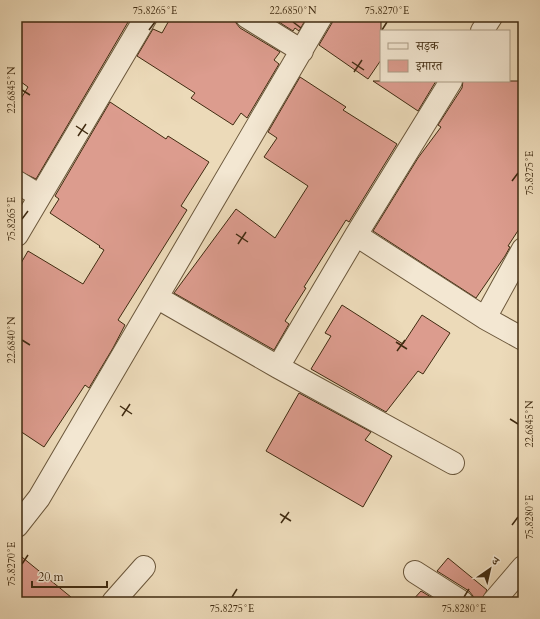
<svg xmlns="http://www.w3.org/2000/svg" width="540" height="619" viewBox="0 0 540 619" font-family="Cardo,'Noto Serif Devanagari',serif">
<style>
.building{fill:#dc9c8e;stroke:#402b11}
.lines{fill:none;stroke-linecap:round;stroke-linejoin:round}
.minor-casing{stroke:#6b573b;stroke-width:24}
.minor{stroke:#f3e7d2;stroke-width:22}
.ticks{fill:none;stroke:#402b11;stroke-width:1.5}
.neatline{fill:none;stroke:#402b11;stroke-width:1.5}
.ticks-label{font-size:10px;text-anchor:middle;fill:#402b11}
</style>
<rect width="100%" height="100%" fill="#ecdab9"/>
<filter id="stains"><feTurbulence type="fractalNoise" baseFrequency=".005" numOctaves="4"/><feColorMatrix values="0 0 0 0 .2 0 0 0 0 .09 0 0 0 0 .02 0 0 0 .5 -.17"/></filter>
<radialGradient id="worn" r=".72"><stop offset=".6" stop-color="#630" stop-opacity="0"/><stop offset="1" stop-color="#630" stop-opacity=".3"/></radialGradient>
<path class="building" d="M17 17H131L36 179 17 170V105L28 87 17 79Z
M171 17H235L236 23 240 28 280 52 274 60 279 64 247 118 241 113 233 125 191 98 195 93 137 56 153 29 162 33Z
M271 17H307L299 31 295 28 293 31Z
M333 17H381V60L368 79 319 45 332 23Z
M300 77 346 107 343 110 397 144 349 222 346 220 304 287 306 288 285 321 289 324 274 350 174 293 236 209 275 238 308 186 264 157 277 138 268 132Z
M373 81H436L418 111Z
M463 81H523V223L508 246 510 247 505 256 476 298 373 231 418 158 441 127 438 125 462 88Z
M110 102 166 139 168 136 209 162 181 206 187 210 118 320 125 325 113 348 89 388 85 385 44 447 17 429V270L28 251 83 284 104 250 99 247 100 246 50 213 59 199 55 196Z
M342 305 403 344 422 315 450 333 423 374 418 371 386 412 311 369 331 336 325 333Z
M299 393 371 432 365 440 392 456 363 507 266 451Z
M17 553 77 602H17Z
M448 558 487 590 481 602H474L473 596 469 591 437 571Z
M421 591 439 602H411Z"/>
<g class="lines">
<g class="minor-casing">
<path id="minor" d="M247 17 302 51
M482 31 491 17
M17 182 40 196
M17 235 146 17
M356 235 485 318 523 339
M158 298 278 367 453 463
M485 318 523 249
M278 367 356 235 451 81
M17 526 39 498 321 17
M415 572 462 602
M113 602 144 567
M493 602 523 567"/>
</g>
<use href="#minor" class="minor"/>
</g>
<path class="ticks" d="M293 22 301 28M149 30 155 22M382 30 387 22M352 62 364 70M354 72 362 60M22 90 30 95M76 126 88 134M78 136 86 124M512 181 518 173M22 219 28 211M236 234 248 242M238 244 246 232M22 340 30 345M396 342 407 349M397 351 405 340M120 406 132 414M122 416 130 404M510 419 518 424M280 514 291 521M281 523 289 512M512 525 518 517M22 564 28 555M232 597 237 589M464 597 469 589"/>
<rect width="540" height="619" fill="none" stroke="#ecdab9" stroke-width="44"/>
<rect x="380" y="30" width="130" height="52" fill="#f3e7d2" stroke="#ab9c85"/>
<rect x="388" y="43" width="20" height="6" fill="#f3e7d2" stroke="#ab9c85"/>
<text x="416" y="50" font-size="12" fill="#402b11">सड़क</text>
<rect x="388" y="60" width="20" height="12" fill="#dc9c8e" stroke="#ab9c85"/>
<text x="416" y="70" font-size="12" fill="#402b11">इमारत</text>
<g transform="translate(490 569) rotate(34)" stroke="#f3e7d2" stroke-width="3" paint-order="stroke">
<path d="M0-3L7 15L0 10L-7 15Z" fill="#402b11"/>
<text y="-6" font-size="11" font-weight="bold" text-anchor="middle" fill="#402b11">उ</text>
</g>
<path d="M32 581v6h75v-6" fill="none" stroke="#402b11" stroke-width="2"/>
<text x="38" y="581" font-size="12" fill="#402b11" stroke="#f3e7d2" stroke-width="3" paint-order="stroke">20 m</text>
<rect x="22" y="22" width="496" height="575" class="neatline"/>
<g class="ticks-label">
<text x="155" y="14">75.8265°E</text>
<text x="293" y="14">22.6850°N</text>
<text x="387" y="14">75.8270°E</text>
<text transform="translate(11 90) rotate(-90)" y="4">22.6845°N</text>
<text transform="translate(529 173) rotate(-90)" y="4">75.8275°E</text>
<text transform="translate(11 219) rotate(-90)" y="4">75.8265°E</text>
<text transform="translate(11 340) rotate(-90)" y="4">22.6840°N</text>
<text transform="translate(529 424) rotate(-90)" y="4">22.6845°N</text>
<text transform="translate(529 517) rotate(-90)" y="4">75.8280°E</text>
<text transform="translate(11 564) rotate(-90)" y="4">75.8270°E</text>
<text x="232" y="612">75.8275°E</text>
<text x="464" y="612">75.8280°E</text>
</g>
<rect width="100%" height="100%" filter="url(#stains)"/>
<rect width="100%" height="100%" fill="url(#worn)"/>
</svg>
